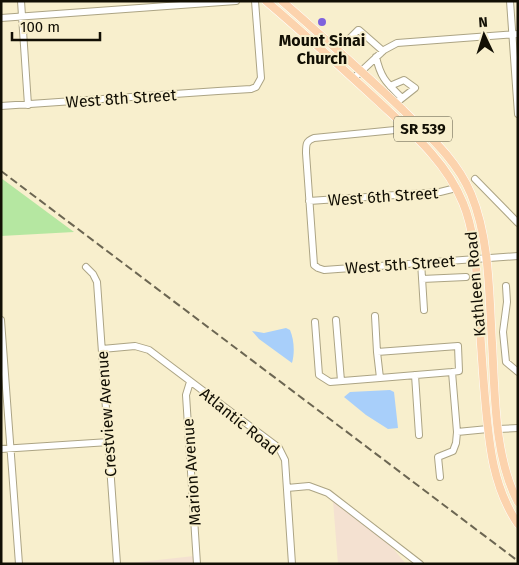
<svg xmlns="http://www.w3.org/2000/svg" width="519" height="565" viewBox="0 0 519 565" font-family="'Fira Sans',sans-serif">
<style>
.commercial{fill:#f4e1d1}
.green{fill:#b5e7a1}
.water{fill:#a8cffa}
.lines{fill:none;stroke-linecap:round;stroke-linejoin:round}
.minor-casing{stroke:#aca484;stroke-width:8}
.major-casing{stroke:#fff;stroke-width:9}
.minor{stroke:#fff;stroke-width:6}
.major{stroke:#fcd3ad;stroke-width:8}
.rail{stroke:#6c6652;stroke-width:2;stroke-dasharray:8 4;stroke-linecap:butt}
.poi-dot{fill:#7e62dd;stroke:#f8efcd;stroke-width:2}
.labels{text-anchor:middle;stroke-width:4;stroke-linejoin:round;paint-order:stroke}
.shield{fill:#f8efcd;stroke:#575240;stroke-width:1}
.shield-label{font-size:15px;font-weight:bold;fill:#120f04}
.poi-label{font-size:16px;font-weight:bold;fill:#120f04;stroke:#f8efcd}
.street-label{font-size:16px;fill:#120f04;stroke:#f8efcd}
</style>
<rect width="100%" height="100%" fill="#f8efcd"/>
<path class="commercial" d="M333 501 391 546 406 564H338Z
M194 556V564H122Z"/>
<path class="green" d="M1 178 74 232 1 236Z"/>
<path class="water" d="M286 328 290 330C294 339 295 353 292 363L259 339 252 331 264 333Z
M390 390 394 392 398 428 388 429 366 415 344 397 350 392Z"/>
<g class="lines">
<g class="minor-casing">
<path id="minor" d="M21 1 28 105
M510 1 518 114
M1 18 236 1
M346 42 358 30H359L383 51
M376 57C381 79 387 83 402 98
M354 78 384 50 397 43 518 34
M390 86 404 80 415 88 396 103
M1 106 218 91 251 89 256 87 261 78 255 1
M414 121 405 127 395 130 314 138C306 141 306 144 306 153L314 265 318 268 324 270 518 256
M475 179 518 223
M309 201 440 192 456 188
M421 262 424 310
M86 267 93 274 97 282 117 564
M422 279 466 277
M506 286 507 302 503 332 506 362 518 372
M375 316 377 352
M1 320 19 564
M336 320 341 381
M315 322 319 375 330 382 380 378
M102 349 135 346 149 350 279 448 285 460 292 564
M452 372 380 378 377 352 458 346 459 371 452 372 457 432
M415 375 419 435
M190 382 186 395 197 564
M498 429 518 428
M1 449 109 442
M440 477 438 457 453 451 456 443 457 432 488 429
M287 488 309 486 328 493 420 564"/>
</g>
<g class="major-casing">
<path id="major" d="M266 1C305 34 342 68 379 102 411 132 446 161 463 203 475 232 476 265 478 296 480 330 482 364 485 398 489 442 492 486 518 524
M282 1C323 37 364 73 403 110 429 136 457 160 471 194 490 240 489 295 492 343 495 394 494 457 518 502"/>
</g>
<use href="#minor" class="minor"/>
<use href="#major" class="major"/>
<path class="rail" d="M1 171 518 561"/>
</g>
<circle class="poi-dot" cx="322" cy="22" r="5"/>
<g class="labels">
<rect class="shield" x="394" y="116.5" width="58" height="25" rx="4"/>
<g class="shield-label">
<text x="423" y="134">SR 539</text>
</g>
<g class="poi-label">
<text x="322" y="46">Mount Sinai<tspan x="322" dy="18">Church</tspan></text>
</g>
<g class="street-label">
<text transform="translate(121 98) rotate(-4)" y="6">West 8th Street</text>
<text transform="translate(383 196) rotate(-4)" y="6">West 6th Street</text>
<text transform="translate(400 264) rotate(-4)" y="6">West 5th Street</text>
<text transform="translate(475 284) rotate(-95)" y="6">Kathleen Road</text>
<text transform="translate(106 414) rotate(-94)" y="6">Crestview Avenue</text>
<text transform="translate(240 421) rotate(39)" y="6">Atlantic Road</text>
<text transform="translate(191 472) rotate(-94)" y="6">Marion Avenue</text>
</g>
</g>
<rect width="519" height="565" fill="none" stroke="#120f04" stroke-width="5"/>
<g transform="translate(484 35) rotate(356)" stroke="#f8efcd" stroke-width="4" paint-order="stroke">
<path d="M0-4L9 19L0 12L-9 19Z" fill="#120f04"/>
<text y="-8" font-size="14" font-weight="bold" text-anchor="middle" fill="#120f04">N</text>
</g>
<path d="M12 32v8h88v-8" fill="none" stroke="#120f04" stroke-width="2.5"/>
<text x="20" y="32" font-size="15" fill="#120f04" stroke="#f8efcd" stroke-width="4" paint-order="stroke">100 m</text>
</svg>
